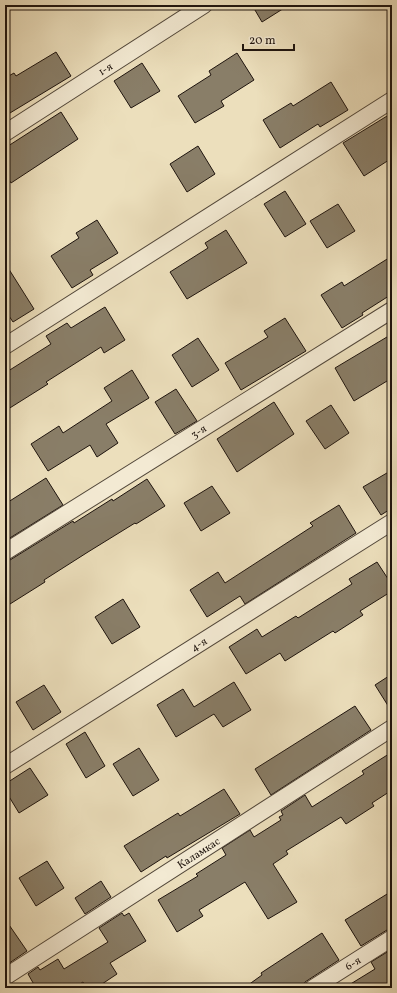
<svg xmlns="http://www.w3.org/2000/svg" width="397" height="993" viewBox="0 0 397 993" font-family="Vollkorn,serif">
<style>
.building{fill:#897e68;stroke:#1e140e}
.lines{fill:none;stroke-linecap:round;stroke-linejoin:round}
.street-casing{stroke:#52473a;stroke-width:18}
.street{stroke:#f3ead3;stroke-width:16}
.labels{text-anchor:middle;stroke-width:3;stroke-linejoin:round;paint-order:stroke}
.street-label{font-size:11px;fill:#1e140e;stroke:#f3ead3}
</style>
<rect width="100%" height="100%" fill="#ecdfbc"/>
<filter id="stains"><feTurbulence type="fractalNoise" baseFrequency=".005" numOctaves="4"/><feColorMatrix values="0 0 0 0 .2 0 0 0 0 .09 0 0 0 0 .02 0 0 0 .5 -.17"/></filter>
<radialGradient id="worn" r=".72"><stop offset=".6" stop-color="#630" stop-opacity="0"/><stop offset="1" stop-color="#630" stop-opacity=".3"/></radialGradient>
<path class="building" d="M252 5H289L262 22Z
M56 52 71 76 5 116V78L14 73 16 76Z
M237 53 254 80 221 101 224 106 195 123 178 96 211 75 209 71Z
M142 63 160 91 131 108 114 81Z
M331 82 348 110 320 127 318 124 280 148 263 120 291 103 293 106Z
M61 112 78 139 11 183 5 173V148Z
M392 113V158L364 176 343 143Z
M198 146 215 174 187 192 170 164Z
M285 191 306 224 285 237 264 204Z
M338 204 355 231 327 248 310 221Z
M97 220 118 253 90 270 93 275 72 288 51 256 79 238 76 233Z
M226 230 247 263 187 299 170 272 208 248 205 243Z
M392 256V294L362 313 363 315 342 328 321 295 342 282 344 286Z
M5 263 34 309 13 322 5 310Z
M105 307 125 340 104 353 101 347 46 382 48 384 5 411V373L51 344 46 336 67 323 71 328Z
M285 318 306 351 241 390 225 363 268 337 264 331Z
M392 334V378L354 401 335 368Z
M198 338 219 370 192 387 172 355Z
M132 370 149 398 106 424 118 443 97 457 90 445 48 471 31 444 59 426 63 433 112 401 104 388Z
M176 389 197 421 175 434 155 402Z
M274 402 294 434 237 472 217 439Z
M331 405 349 433 325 449 306 421Z
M392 470V508L381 515 363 487Z
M46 478 63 505 5 541V504Z
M147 479 165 506 136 524 135 523 88 552 44 580 45 582 10 604 5 596V561L10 560 73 521 74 523 112 499 113 501Z
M212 486 230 513 201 531 184 503Z
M339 505 356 533 245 604 240 596 207 617 190 590 218 572 225 583 313 526 310 523Z
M377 562 392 585V591L360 611 363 615 335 633 333 631 285 661 280 653 246 674 229 647 257 629 262 637 296 616 298 618 352 584 349 579Z
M123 599 140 627 112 644 95 617Z
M392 674V712L375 685Z
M234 682 251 710 223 727 214 714 176 737 157 705 183 689 194 707Z
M44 685 61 712 33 730 16 702Z
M355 706 371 730 271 795 255 769Z
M85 732 105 766 86 778 66 744Z
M139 748 159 780 133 796 113 764Z
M392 752V790L372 803 374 806 346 824 341 817 286 851 288 854 273 864 297 902 268 919 245 882 199 910 203 916 177 932 158 900 198 876 196 874 226 855 222 848 250 830 254 837 281 820 279 817 283 815 281 811 305 795 312 807 364 774 362 771Z
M30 768 48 795 19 813 5 790V784Z
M224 789 240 814 167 858 166 856 141 872 124 846 178 813 180 816Z
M47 861 64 888 36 906 19 878Z
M101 881 111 897 85 914 75 898Z
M392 891V929L387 930 361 946 345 920Z
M122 913 124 916 129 913 146 941 110 963 117 974 96 988H87L83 982 73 988H36L28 974 38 967 40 970 58 959 64 969 108 942 99 928Z
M5 919 27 951 5 966Z
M322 933 339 960 305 982 304 988H244L262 975 261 973Z
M392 949V988H344L375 969 371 962Z"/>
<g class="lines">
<g class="street-casing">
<g id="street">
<path id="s1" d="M5 133 204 5"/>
<path d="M5 346 392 100"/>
<path id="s2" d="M5 552 392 310"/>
<path id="s3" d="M5 766 392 522"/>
<path id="s4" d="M5 977 392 728"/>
<path id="s5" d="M313 988 392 938"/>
</g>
</g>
<use href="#street" class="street"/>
</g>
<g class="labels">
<g class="street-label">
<text dy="4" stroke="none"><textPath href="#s1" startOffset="119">1-я</textPath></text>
<text dy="4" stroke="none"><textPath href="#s2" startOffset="228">3-я</textPath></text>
<text dy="4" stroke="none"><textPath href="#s3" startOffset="229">4-я</textPath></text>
<text dy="4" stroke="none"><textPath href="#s4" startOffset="230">Каламкас</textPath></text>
<text dy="4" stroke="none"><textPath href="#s5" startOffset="47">6-я</textPath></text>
</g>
</g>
<rect width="397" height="993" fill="none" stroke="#ecdfbc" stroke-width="20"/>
<rect x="6" y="6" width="385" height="981" fill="none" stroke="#1e140e" stroke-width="2"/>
<rect x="10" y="10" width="377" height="973" fill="none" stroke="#1e140e"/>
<path d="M243 44v6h51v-6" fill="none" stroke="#1e140e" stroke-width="2"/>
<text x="249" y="44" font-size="12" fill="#1e140e" stroke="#f3ead3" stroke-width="3" paint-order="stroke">20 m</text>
<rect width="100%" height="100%" filter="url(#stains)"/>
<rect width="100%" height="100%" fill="url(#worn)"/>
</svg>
